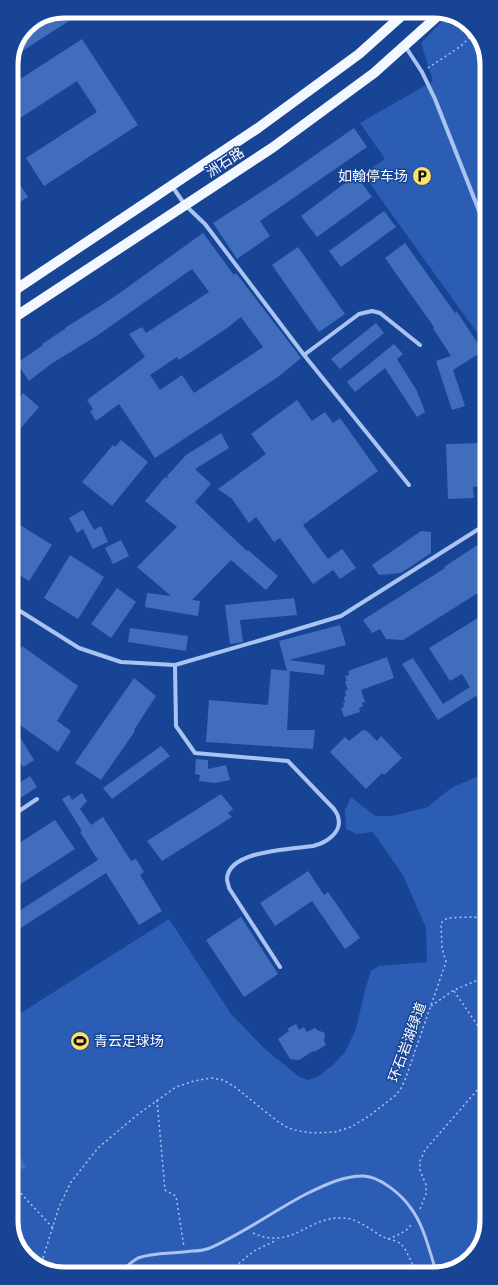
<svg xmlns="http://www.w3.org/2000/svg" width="498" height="1285" viewBox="0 0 498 1285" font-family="'PT Sans','Noto Sans SC',sans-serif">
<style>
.green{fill:#2b5db4}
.building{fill:#406ebd;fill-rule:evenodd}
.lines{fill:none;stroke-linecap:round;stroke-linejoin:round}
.path{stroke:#aac4f1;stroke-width:1.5;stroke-dasharray:2 3;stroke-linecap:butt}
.lane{stroke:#aac4f1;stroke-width:3}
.street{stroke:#aac4f1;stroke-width:4}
.primary{stroke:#f3f7ff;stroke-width:10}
.labels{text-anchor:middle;stroke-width:3;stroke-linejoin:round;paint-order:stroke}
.street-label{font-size:14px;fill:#fff;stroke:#184496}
.poi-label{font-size:14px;fill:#fff;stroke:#184496;text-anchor:end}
.rim{fill:none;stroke:#fff;stroke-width:5}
</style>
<rect width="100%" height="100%" fill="#184496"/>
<path class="green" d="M448 15 466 22 484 47 485 344 363 174 385 159 360 123 433 81 421 43Z
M486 773 487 1221 476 1253 451 1271 60 1274 32 1263 14 1238 13 1018 169 919 231 1014 265 1049 298 1076 307 1080 317 1077 332 1066 345 1052 356 1029 365 990 371 971 379 966 427 962 426 928 403 875 373 832 357 834 346 829 345 810 351 797 375 816H392L428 807 451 788Z"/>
<path class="building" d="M65 11H67L72 19 13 57 27 26Z
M82 39 138 125 44 186 26 158 97 112 77 81 11 124V85Z
M354 128 367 147 260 221 270 236 237 259 213 223 275 183Z
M11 171 28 197 11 207Z
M356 175 372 197 317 237 301 216Z
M384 211 396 227 341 267 329 251Z
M203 233 234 275 236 273 301 358 278 377 155 458 119 404 96 421 90 411 93 409 87 400 145 357 129 334 142 327 146 333 209 292 192 269 98 335 51 364 29 381 17 363 43 345 42 344 65 329V328L114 297ZM241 317 263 347 194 393 182 375 160 390 150 375 177 357 179 360 227 328Z
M405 243 455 313 457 312 483 351 453 370 465 406 452 410 436 361 451 356 433 328 434 327 385 258Z
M298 247 345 314 319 332 272 265Z
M376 323 384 333 340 369 331 359Z
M394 344 403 354 397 359 417 391 425 412 417 417 385 368 355 392 347 382Z
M23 393 39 407 19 430 12 424V406Z
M297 400 312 421 325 412 333 423 340 418 378 471 303 525 328 559 342 549 356 568 340 579 333 570 313 584 280 538 274 542 256 517 249 523 232 499 218 489 266 454 251 434Z
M221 433 229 448 195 469 211 484 195 502 247 551 248 550 278 576 266 590 231 560 192 600 200 601 198 616 145 607 147 593 171 596 137 567 177 527 145 501 165 477 168 478 167 476 186 455Z
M121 440 148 462 112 506 82 482 113 445 115 447Z
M485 443V486L473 487 474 498 448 499 446 444Z
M83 510 94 530 101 526 108 542 93 549 83 529 77 533 69 518Z
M12 520 52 545 29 581 12 570Z
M421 531 431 532V553L401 573 379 575 372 565Z
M121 540 129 556 113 564 105 548Z
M485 540 486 588 403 640 386 639 380 629 372 633 363 620 445 568 444 567Z
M70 555 104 577 78 619 44 598Z
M117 588 136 602 111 638 91 624Z
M294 598 297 615 240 620 243 642 230 644 225 605Z
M486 613V694L478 699 476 696 438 720 402 664 413 658 443 704 470 687 462 674 450 681 429 648Z
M340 625 346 645 289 660 325 665 324 675 290 671 287 730H315L313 749 206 742 209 700 268 705 271 669 288 671H287L279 641Z
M130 628 188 636 186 651 128 642Z
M22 646 78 686 57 721 71 731 58 752 13 720 12 661Z
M387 657 394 678 361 690 365 702 362 703 363 706 359 708 360 712 344 717 341 708 344 707 343 703 345 702 344 697 346 696 345 691 348 690 345 681H347L345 676 349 675 348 671Z
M134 678 156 696 134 730 135 731 101 780 75 763Z
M13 726 34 760 23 767 13 750Z
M363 730 367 731 377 741 381 736 402 758 384 775 382 773 366 789 330 752 345 737 349 741Z
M161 746 170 756 112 799 103 788Z
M196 759 208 760V769L226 765 230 780 215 783 199 781 200 775 195 774Z
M30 776 37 787 13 803V787Z
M82 793 87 801 80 809 91 825 103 817 131 861 136 859 144 872 140 875 162 911 139 925 106 873 13 933V915L98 860 80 832 82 831 62 799 69 795 72 800Z
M221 794 233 809 228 813 232 817 162 861 147 841Z
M55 820 75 849 13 889V847Z
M308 871 324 895 328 892 360 938 345 949 312 901 275 926 260 903Z
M241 917 278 974 244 997 206 940Z
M296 1024 299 1030 304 1027 307 1032 315 1028 317 1030 325 1033 324 1041 326 1045 314 1052 313 1051 299 1060 290 1059 278 1039 289 1031 287 1029Z
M14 1144 26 1167 14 1173Z"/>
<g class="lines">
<path class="path" d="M428 68 461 46 474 33
M454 991 487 1039
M431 1006 454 990 476 981 486 983
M157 1100 165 1190 176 1196 184 1247
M14 1186 53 1228
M420 1209 426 1194V1185L420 1170V1161L425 1150 487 1079
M253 1233C293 1251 307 1216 343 1218 356 1218 370 1229 381 1236 387 1239 396 1240 401 1244 407 1250 412 1264 415 1271
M388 1239C398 1235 407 1232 412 1223
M36 1265 43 1258 59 1207 71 1182 98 1148 137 1115 176 1087 194 1081 211 1078 223 1080 235 1087 277 1121 288 1128 299 1131 313 1133 335 1132 351 1127 369 1116 396 1095 400 1090 405 1080 446 962 442 948 441 923 447 918 470 917 486 918
M227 1273 254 1251 277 1240"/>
<path class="lane" d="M119 1273C125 1268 131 1262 138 1258 153 1252 175 1254 192 1251 198 1251 205 1250 210 1248 244 1233 275 1210 308 1193 325 1185 343 1176 363 1176 379 1176 401 1194 410 1207 424 1225 429 1250 436 1271"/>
<path class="street" d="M405 46 422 72 435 99 485 226
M172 186 185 205 205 224 304 355 409 485
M304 355 359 314 372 311 380 313 420 345
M12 606 79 648 121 662 175 665 275 636 341 616 485 525
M175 665 176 726 195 753 288 761 334 809C335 811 338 814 338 817 343 832 326 843 313 846 293 849 228 850 227 879 227 882 229 886 229 888L280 967
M13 815 37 799"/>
<path class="primary" d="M12 292 258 128 359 54 407 11
M12 319 272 148 374 73 441 13"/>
</g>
<defs>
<g id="parking-disc" transform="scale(1)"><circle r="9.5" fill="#ffe069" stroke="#184496"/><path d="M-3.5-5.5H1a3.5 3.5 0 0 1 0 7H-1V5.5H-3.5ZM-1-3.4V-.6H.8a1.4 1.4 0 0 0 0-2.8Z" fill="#111"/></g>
<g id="stadium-disc" transform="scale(1)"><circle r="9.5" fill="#ffe069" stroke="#184496"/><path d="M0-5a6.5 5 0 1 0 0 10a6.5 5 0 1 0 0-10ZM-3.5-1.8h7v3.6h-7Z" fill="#111"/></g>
</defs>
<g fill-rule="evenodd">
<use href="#parking-disc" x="422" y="176"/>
<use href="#stadium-disc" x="80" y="1041"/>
</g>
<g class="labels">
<g class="street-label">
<text transform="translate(225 162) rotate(-33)" y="5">洲石路</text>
<text transform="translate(407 1042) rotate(-70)" y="5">环石岩湖绿道</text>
</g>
<g class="poi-label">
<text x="408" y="181">如翰停车场</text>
<text x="94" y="1046" text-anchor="start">青云足球场</text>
</g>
</g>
<path d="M0 0H498V1285H0ZM64 18H434A46 46 0 0 1 480 64V1221A46 46 0 0 1 434 1267H64A46 46 0 0 1 18 1221V64A46 46 0 0 1 64 18Z" fill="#184496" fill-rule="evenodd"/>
<path class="rim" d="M64 18H434A46 46 0 0 1 480 64V1221A46 46 0 0 1 434 1267H64A46 46 0 0 1 18 1221V64A46 46 0 0 1 64 18Z"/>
</svg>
